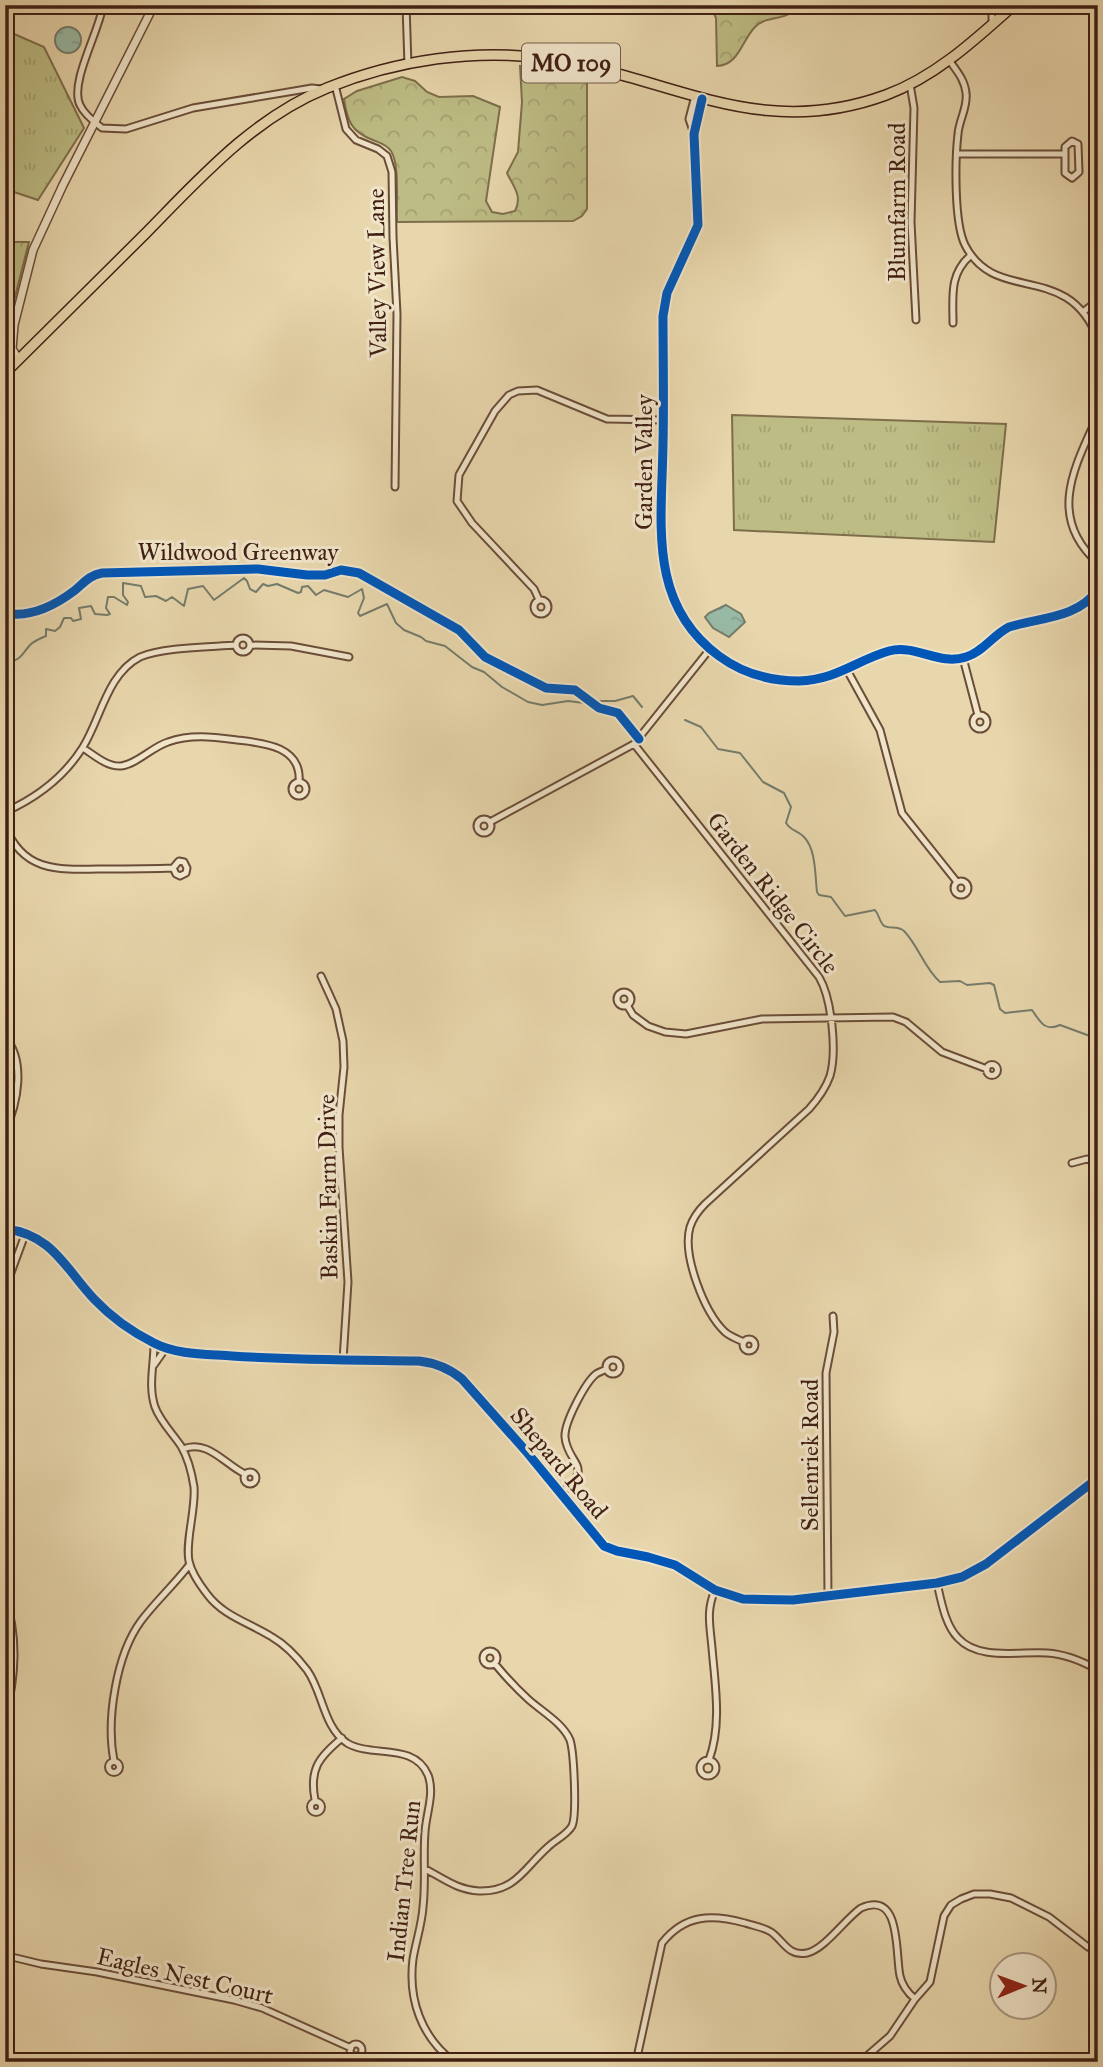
<svg xmlns="http://www.w3.org/2000/svg" width="1103" height="2067" viewBox="0 0 1103 2067" font-family="'IM FELL Great Primer',serif">
<style>
.grass{fill:url(#grass-tufts);stroke:#7e6e4c;stroke-width:2}
.forest{fill:url(#forest-crowns);stroke:#7e6e4c;stroke-width:2}
.water{fill:url(#water-ripples);stroke:#757c6b;stroke-width:2}
.lines{fill:none;stroke-linecap:round;stroke-linejoin:round}
.stream{stroke:#757c6b;stroke-width:2}
.minor-casing{stroke:#6a4d39;stroke-width:9}
.tertiary-casing{stroke:#6a4d39;stroke-width:10}
.primary-casing{stroke:#401f13;stroke-width:12}
.minor{stroke:#f0e4c9;stroke-width:5}
.tertiary{stroke:#f0e4c9;stroke-width:7}
.primary{stroke:#e8d6ac;stroke-width:9}
.cycleway-casing{stroke:#f0e4c9;stroke-width:13}
.cycleway{stroke:#0057b8;stroke-width:9}
.labels{text-anchor:middle;stroke-width:6;stroke-linejoin:round;paint-order:stroke}
.shield{fill:#f0e4c9;stroke:#755a4a;stroke-width:2}
.shield-label{font-size:23px;font-weight:bold;fill:#401f13}
.street-label{font-size:24px;fill:#401f13;stroke:#f0e4c9}
</style>
<defs>
<pattern id="grass-tufts" width="24" height="20" patternUnits="userSpaceOnUse" patternTransform="scale(1.75)"><rect width="24" height="20" fill="#bdbc84"/><path d="M3 7l-1-3M5 7V3M7 7l1-3M15 17l-1-3M17 17v-4M19 17l1-3" fill="none" stroke="#a4a171"/></pattern>
<pattern id="forest-crowns" width="20" height="18" patternUnits="userSpaceOnUse" patternTransform="scale(1.75)"><rect width="20" height="18" fill="#bdbc84"/><path d="M2 6a3 3 0 1 1 6 0M12 15a3 3 0 1 1 6 0" fill="none" stroke="#a4a171"/></pattern>
<pattern id="water-ripples" width="26" height="14" patternUnits="userSpaceOnUse" patternTransform="scale(1.75)"><rect width="26" height="14" fill="#98baa5"/><path d="M2 4q2-2 4 0t4 0M15 11q2-2 4 0t4 0" fill="none" stroke="#849f8d"/></pattern>
</defs>
<rect width="100%" height="100%" fill="#e8d6ac"/>
<filter id="stains"><feTurbulence type="fractalNoise" baseFrequency=".00286" numOctaves="4"/><feColorMatrix values="0 0 0 0 .2 0 0 0 0 .09 0 0 0 0 .02 0 0 0 .5 -.17"/></filter>
<radialGradient id="worn" r=".72"><stop offset=".6" stop-color="#630" stop-opacity="0"/><stop offset="1" stop-color="#630" stop-opacity=".3"/></radialGradient>
<path class="grass" d="M5 30 44 47 84 128 38 200 5 189Z
M732 415 1006 424 994 542 734 530Z"/>
<path class="forest" d="M710 5H786L791 13C780 20 764 17 755 27 742 40 739 65 717 66L716 18Z
M520 66 587 78V209L582 216 573 221 397 222C396 205 400 164 391 151 386 144 380 143 373 140 351 132 347 120 344 99L357 91 402 77 415 81 427 92 439 97 473 96 500 107 486 201 492 212 503 214 515 211C523 196 513 186 507 173L518 152 522 102Z
M5 242H29L5 336Z"/>
<path class="water" d="M55 40a13 13 0 1 1 26 0a13 13 0 1 1-26 0Z
M726 605 741 614 745 622 729 637 713 628 705 617 709 613Z"/>
<g class="lines">
<path class="stream" d="M5 662C20 662 22 654 30 645 34 641 41 638 46 636V629L55 631 60 627 64 618H71L73 621 81 619 79 608 91 606 95 614 107 615 110 614 106 608 108 597H114L127 605 128 602 123 595V583L141 586 145 597 156 596 166 601 172 597 184 606 188 589 203 586 214 600 244 578 247 581 250 589 256 592 263 584 268 586 277 584 298 593 301 592 302 587 308 586 316 595 324 590 348 597 362 589 364 598 358 613 360 616 387 604 396 623 404 630 421 637 426 641 445 646 472 667 484 672 502 687 528 702 542 705 568 701 584 703
M593 701H615L633 696 642 707
M685 720 701 727 718 749 740 753 763 782 784 793 791 807 786 823C791 831 797 830 804 837 816 849 815 875 817 892L819 895 831 897 845 916 875 910C879 915 879 920 883 925 889 930 897 925 904 931 918 945 924 968 940 982L960 981 967 985 990 983 994 985 1000 1009 1005 1013 1032 1010C1040 1021 1044 1032 1060 1025L1090 1036 1098 1050"/>
<g class="minor-casing">
<path id="minor" d="M103 5C100 30 69 83 80 105 84 114 94 122 102 128L126 129 193 108 312 88 321 89
M406 5 408 65
M992 5V25
M949 60C956 70 965 80 966 93 968 107 959 120 958 134 955 160 954 223 965 245 996 306 1067 259 1098 339
M910 84 914 108 911 222 916 320
M335 85 346 129 356 140 378 149 387 156 392 172 393 237 397 314 395 487
M702 99 694 134 698 225 667 293 663 316C663 358 664 400 663 443 662 522 647 603 719 656 742 673 771 681 799 681 836 680 857 660 889 651 916 644 939 666 966 657 983 652 993 635 1009 627 1041 617 1076 619 1098 590
M694 134 689 119 695 96
M1072 141 1078 144 1079 172 1072 178 1065 173V147Z
M957 154H1065
M1083 312 1098 300
M953 323C953 296 949 274 971 255
M1098 415C1075 466 1046 517 1098 563
M534 607a7 7 0 1 1 14 0a7 7 0 1 1-14 0Z
M539 600 534 589 472 523 457 501 459 475 495 411 509 395 518 391 537 390 607 419 664 420
M236 645a7 7 0 1 1 14 0a7 7 0 1 1-14 0Z
M250 645 291 646 349 657
M963 658 978 715
M847 670 880 730 902 813 957 882
M973 722a7 7 0 1 1 14 0a7 7 0 1 1-14 0Z
M634 744 819 977C832 999 837 1052 830 1076 825 1090 818 1099 809 1109L705 1204C698 1211 693 1218 690 1227 682 1255 704 1312 725 1332 731 1337 737 1339 744 1342
M83 748C94 755 107 767 121 766 137 764 152 747 168 742 191 734 213 737 237 740 263 743 302 746 299 782
M292 789a7 7 0 1 1 14 0a7 7 0 1 1-14 0Z
M5 812C36 798 65 776 83 747 101 718 107 674 140 657 162 647 211 647 236 645
M477 826a7 7 0 1 1 14 0a7 7 0 1 1-14 0Z
M490 822 634 744 710 649
M5 825C22 872 58 870 101 869 125 869 149 869 173 868L179 861 184 862 187 868 186 873 180 876 176 874 173 868
M954 888a7 7 0 1 1 14 0a7 7 0 1 1-14 0Z
M321 976 336 1009 343 1041 344 1067 339 1115V1147L348 1282 343 1360
M617 999a7 7 0 1 1 14 0a7 7 0 1 1-14 0Z
M627 1005 633 1015 648 1026 665 1032 686 1034 762 1019 893 1017 906 1022 942 1052 987 1069
M5 1037C26 1061 18 1103 5 1131
M986.5 1070a5.5 5.5 0 1 1 11 0a5.5 5.5 0 1 1-11 0Z
M1072 1163 1087 1159 1098 1164
M5 1289 26 1232
M743 1345a6 6 0 1 1 12 0a6 6 0 1 1-12 0Z
M154 1344C154 1365 148 1386 155 1407 160 1421 173 1434 181 1446 188 1458 192 1474 194 1487 196 1509 185 1542 189 1561 191 1571 200 1585 207 1594 223 1616 250 1623 272 1637 286 1645 297 1657 307 1670 323 1692 323 1727 347 1743 372 1758 414 1742 428 1775 435 1793 426 1814 425 1832 423 1857 426 1882 423 1907 422 1924 416 1941 413 1959 408 1999 421 2037 454 2062
M606 1367a7 7 0 1 1 14 0a7 7 0 1 1-14 0Z
M154 1365 166 1348
M5 1444 9 1473 5 1511
M183 1449C208 1439 224 1464 245 1474
M244 1478a6 6 0 1 1 12 0a6 6 0 1 1-12 0Z
M561 1493C596 1466 567 1464 565 1437 564 1423 585 1383 596 1374 599 1372 603 1371 606 1369
M937 1583C941 1600 945 1625 958 1638 979 1661 1020 1651 1047 1653 1064 1654 1082 1661 1098 1670
M828 1595 826 1373 834 1332 833 1316
M5 1596C18 1637 16 1676 5 1718
M483 1658a7 7 0 1 1 14 0a7 7 0 1 1-14 0Z
M709 1760C722 1725 715 1684 712 1648 710 1625 706 1611 715 1590
M700 1768a8 8 0 1 1 16 0a8 8 0 1 1-16 0Z
M114 1761C106 1720 116 1655 141 1621 156 1601 175 1584 190 1564
M108.5 1767a5.5 5.5 0 1 1 11 0a5.5 5.5 0 1 1-11 0Z
M315 1800C309 1769 319 1757 342 1738
M310.5 1807a5.5 5.5 0 1 1 11 0a5.5 5.5 0 1 1-11 0Z
M425 1869C443 1878 457 1890 479 1891 516 1892 524 1868 548 1847 555 1840 567 1835 572 1826 577 1815 574 1752 570 1740 563 1723 541 1711 528 1699 516 1688 505 1676 495 1664
M5 1958 12 1957 41 1964 97 1972 234 2000 262 2008 351 2048
M350 2050a6 6 0 1 1 12 0a6 6 0 1 1-12 0Z
M636 2062 662 1943C685 1914 712 1914 745 1923 754 1926 763 1927 771 1932 783 1940 788 1957 807 1953 825 1949 845 1919 861 1908 902 1890 895 1953 900 1976 902 1985 908 1993 915 1999
M860 2062 890 2036 915 1999 930 1982 944 1916 951 1905 961 1899 974 1894H990L1011 1898 1049 1917 1088 1947 1098 1951"/>
</g>
<g class="tertiary-casing">
<path id="tertiary" d="M19 360 12 349 14 325 33 250 63 185 154 5
M5 1229C52 1234 65 1268 94 1299 111 1317 132 1332 154 1343 177 1355 207 1354 232 1356 295 1360 357 1360 419 1361 436 1363 449 1368 462 1379L525 1450 604 1546 617 1551 648 1557 675 1565 715 1590 743 1599 793 1600 937 1583 962 1577 986 1564 1098 1478"/>
</g>
<g class="primary-casing">
<path id="primary" d="M5 373C52 326 99 280 146 233 200 178 253 118 327 88 396 60 476 48 550 59 671 77 758 142 886 95 935 77 975 40 1014 5"/>
</g>
<use href="#minor" class="minor"/>
<use href="#tertiary" class="tertiary"/>
<use href="#primary" class="primary"/>
<g class="cycleway-casing">
<path id="cycleway" d="M702 99 694 134 698 225 667 293 663 316C663 358 664 400 663 443 662 522 647 603 719 656 742 673 771 681 799 681 836 680 857 660 889 651 916 644 939 666 966 657 983 652 993 635 1009 627 1041 617 1076 619 1098 590
M5 613C30 618 54 606 74 591 83 584 89 575 102 573L258 569 307 575H325L341 570 359 573 459 630 485 657 546 688 575 690 599 708 618 713 639 739
M5 1229C52 1234 65 1268 94 1299 111 1317 132 1332 154 1343 177 1355 207 1354 232 1356 295 1360 357 1360 419 1361 436 1363 449 1368 462 1379L525 1450 604 1546 617 1551 648 1557 675 1565 715 1590 743 1599 793 1600 937 1583 962 1577 986 1564 1098 1478"/>
</g>
<use href="#cycleway" class="cycleway"/>
</g>
<g class="labels">
<rect class="shield" x="522" y="43.5" width="98" height="39" rx="5"/>
<g class="shield-label">
<text x="571" y="71">MO 109</text>
</g>
<g class="street-label">
<text transform="translate(897 202) rotate(-90)" y="8">Blumfarm Road</text>
<text transform="translate(377 273) rotate(-91)" y="8">Valley View Lane</text>
<text transform="translate(644 462) rotate(-90)" y="8">Garden Valley</text>
<text x="238" y="560">Wildwood Greenway</text>
<text transform="translate(773 893) rotate(52)" y="8">Garden Ridge Circle</text>
<text transform="translate(328 1187) rotate(-91)" y="8">Baskin Farm Drive</text>
<text transform="translate(810 1455) rotate(-90)" y="8">Sellenriek Road</text>
<text transform="translate(559 1463) rotate(50)" y="8">Shepard Road</text>
<text transform="translate(404 1881) rotate(-84)" y="8">Indian Tree Run</text>
<text transform="translate(185 1976) rotate(13)" y="8">Eagles Nest Court</text>
</g>
</g>
<rect width="1103" height="2067" fill="none" stroke="#e8d6ac" stroke-width="28"/>
<rect x="7" y="7" width="1089" height="2053" fill="none" stroke="#401f13" stroke-width="3.5"/>
<rect x="14" y="14" width="1075" height="2039" fill="none" stroke="#401f13" stroke-width="2"/>
<g transform="translate(1023 1986) rotate(89)"><circle r="33" fill="#f0e4c9" stroke="#aa9580" stroke-width="2"/>
<path d="M0-5L12 26L0 18L-12 26Z" fill="#8f2418"/>
<text y="-10" font-size="19" font-weight="bold" text-anchor="middle" fill="#401f13">N</text>
</g>
<rect width="100%" height="100%" filter="url(#stains)"/>
<rect width="100%" height="100%" fill="url(#worn)"/>
</svg>
